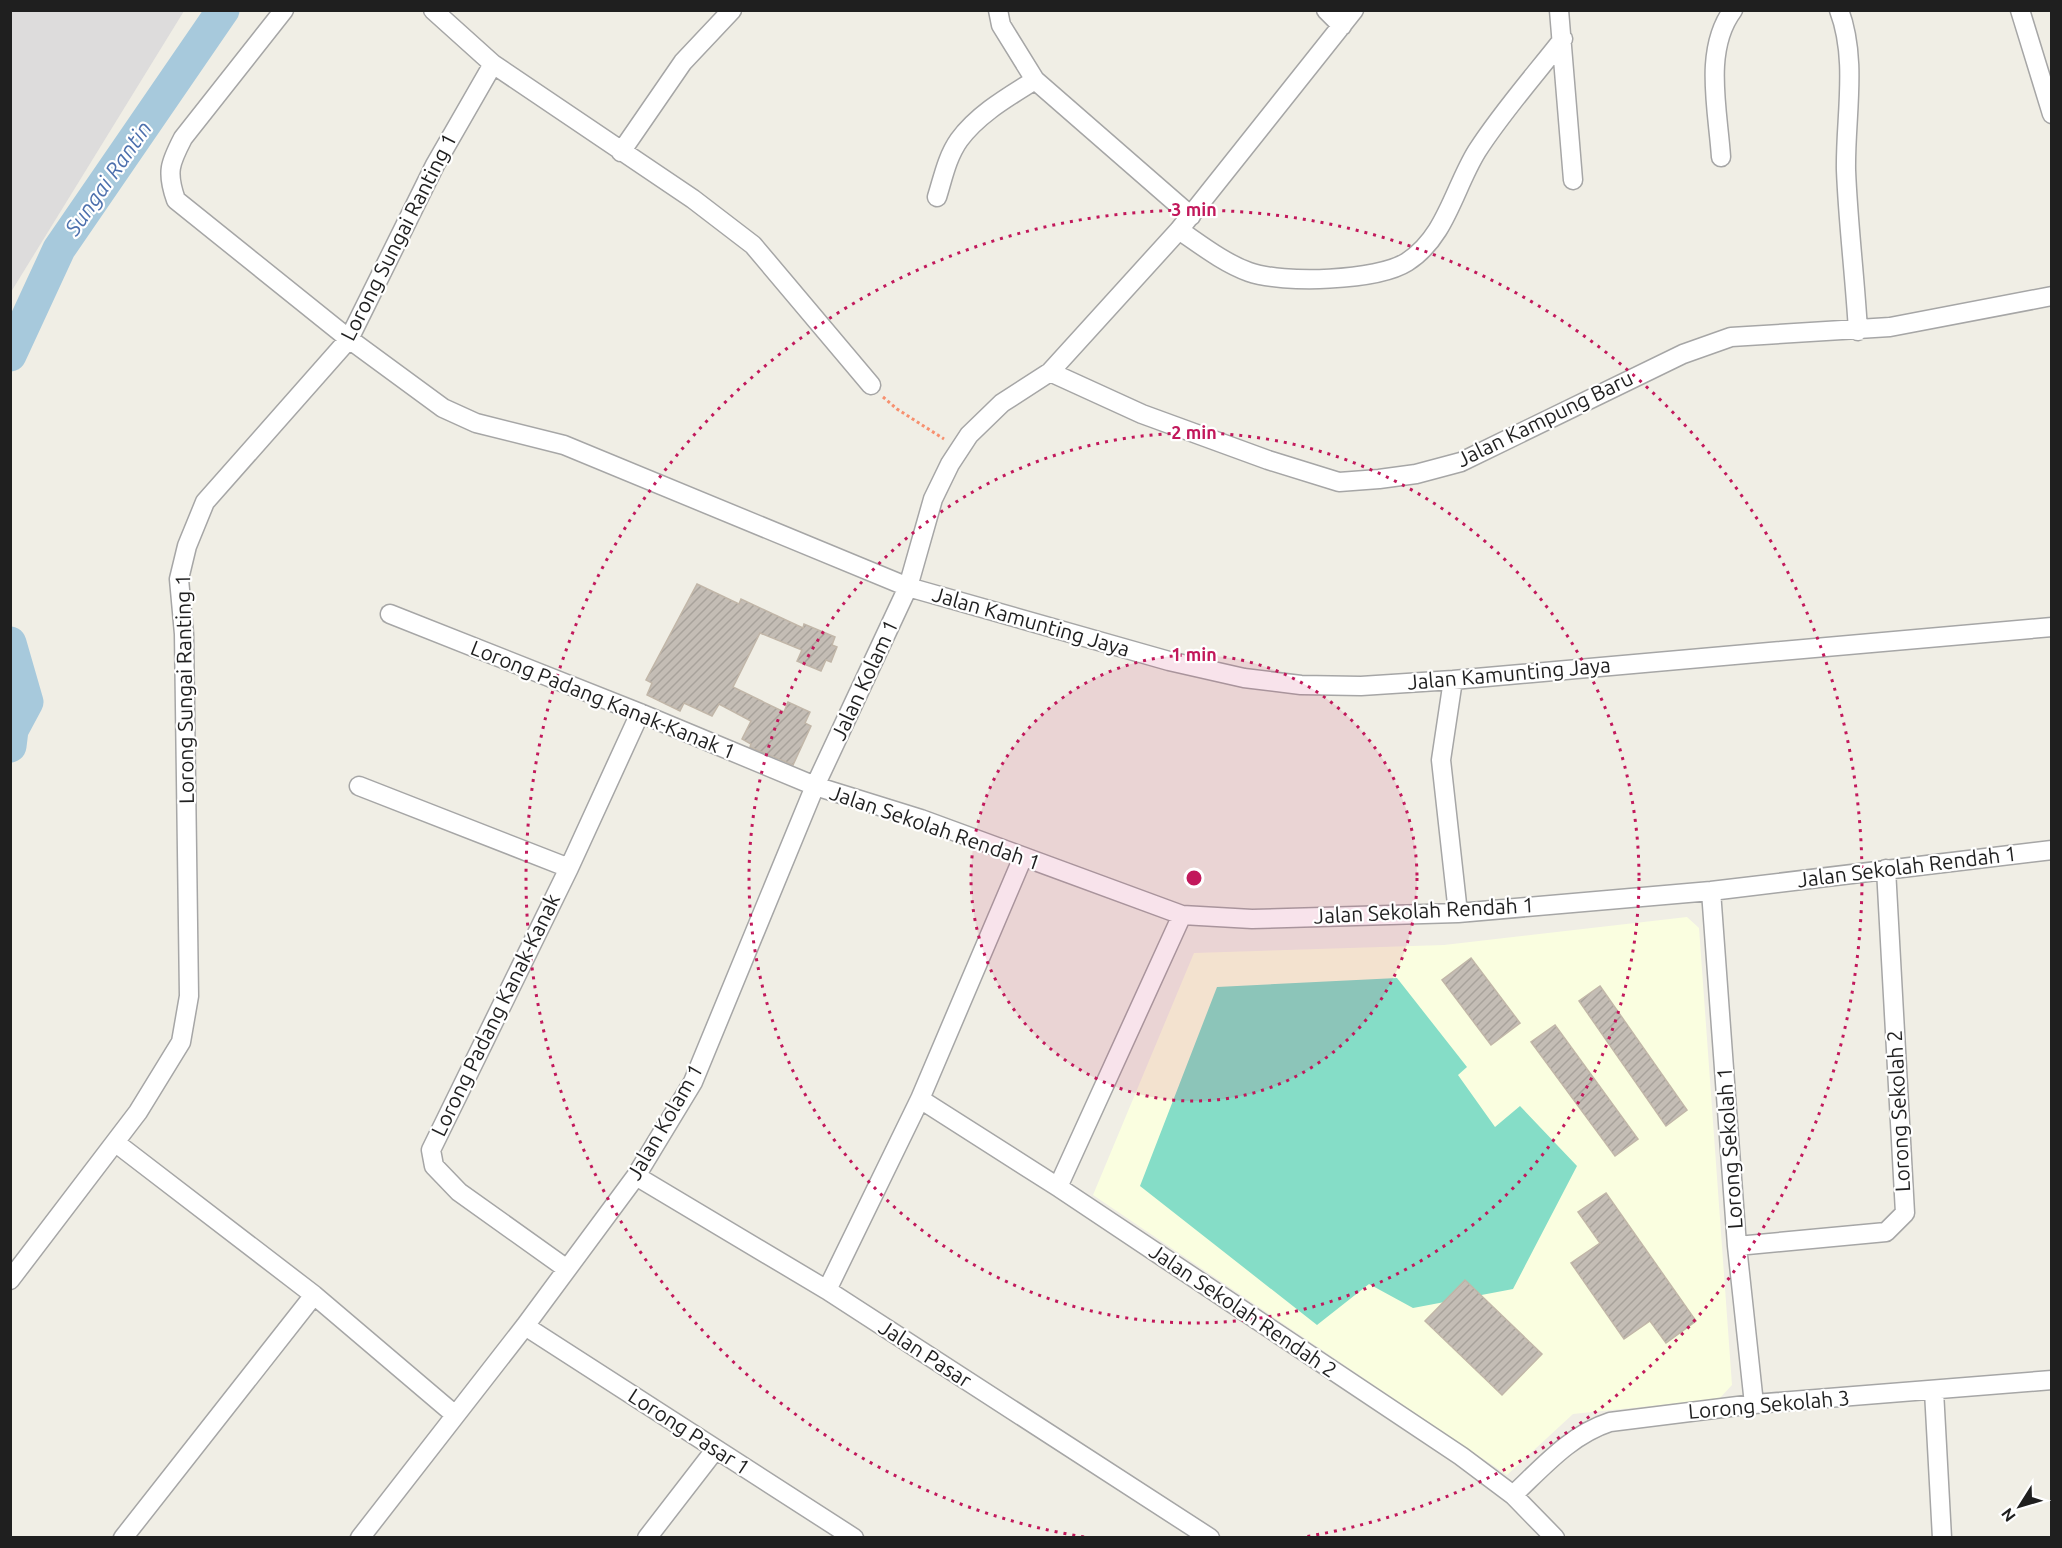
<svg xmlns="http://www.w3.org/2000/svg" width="2062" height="1548" viewBox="0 0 2062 1548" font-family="Ubuntu,sans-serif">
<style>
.residential{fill:#dddcdc}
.education{fill:#fafee0}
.pitch{fill:#85ddc7}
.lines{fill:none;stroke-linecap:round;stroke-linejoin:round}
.river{stroke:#a7c9dc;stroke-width:33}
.building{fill:url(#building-hatch);stroke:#c1b6a8;stroke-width:1.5}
.minor-casing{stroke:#a6a6a6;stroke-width:21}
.path{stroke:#f7906f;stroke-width:3;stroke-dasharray:3 3;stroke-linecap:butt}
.minor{stroke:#fff;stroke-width:18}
.ring{fill:none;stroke:#c2185b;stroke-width:3;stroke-dasharray:3 6}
.labels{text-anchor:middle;stroke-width:4.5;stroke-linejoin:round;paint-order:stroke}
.street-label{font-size:21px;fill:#1f1f1f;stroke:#fff}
.water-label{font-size:22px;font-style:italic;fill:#4d70ad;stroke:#fff}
.centre{fill:#c2185b;stroke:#fff;stroke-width:3}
.ring-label{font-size:18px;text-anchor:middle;font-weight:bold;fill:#c2185b;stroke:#fff;stroke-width:4.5;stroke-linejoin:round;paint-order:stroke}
</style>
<defs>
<pattern id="building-hatch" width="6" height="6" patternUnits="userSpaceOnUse" patternTransform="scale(1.5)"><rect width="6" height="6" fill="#c4bdb5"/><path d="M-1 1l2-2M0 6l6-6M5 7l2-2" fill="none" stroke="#a8a29b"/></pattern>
</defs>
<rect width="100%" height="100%" fill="#f0eee5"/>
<path class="residential" d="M11 10 184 11 11 292 10 11Z"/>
<path class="education" d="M1687 917 1699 928 1732 1385 1719 1399 1573 1414 1507 1475 1093 1195 1194 953 1444 945Z"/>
<path class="pitch" d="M1397 978 1467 1067 1458 1075 1495 1127 1520 1106 1577 1166 1513 1289 1413 1308 1369 1284 1317 1325 1140 1186 1217 987Z"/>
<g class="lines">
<path class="river" d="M10 355 59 249 223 10
M10 643 27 702 12 730 10 746"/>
</g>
<path class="building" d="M697 584 739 604 741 599 803 628 804 624 835 637 832 645 837 647 831 662 826 660 821 671 797 661 802 650 760 633 733 687 784 712 788 702 810 712 805 723 811 726 793 765 750 747 751 744 742 739 751 721 719 704 712 716 684 703 680 711 647 695 652 683 646 680Z
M1471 958 1520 1023 1491 1045 1442 980Z
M1600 986 1687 1110 1666 1126 1579 1001Z
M1555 1025 1638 1139 1615 1156 1531 1042Z
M1606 1193 1696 1321 1666 1343 1650 1321 1624 1339 1571 1263 1600 1243 1578 1212Z
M1465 1280 1542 1354 1502 1395 1425 1321Z"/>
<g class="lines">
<g class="minor-casing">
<path id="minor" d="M284 10 183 138C170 163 166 172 176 200L349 339 443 408 476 423 564 445 908 587 1169 661 1244 678 1301 685 1361 686 1453 680 2052 627
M433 10 493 64 693 199 753 245 871 385
M998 10 1001 25 1035 80 1191 216
M1326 10 1342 26
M1559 10 1573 180
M1839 10C1858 60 1845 118 1846 170 1848 223 1855 277 1858 331
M2020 10 2052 114
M621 152 683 62 732 10
M1721 157C1718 110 1703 50 1733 10
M937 197C943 178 947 157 959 140 978 114 1008 97 1035 80
M1179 230C1201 245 1224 263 1249 272 1283 284 1377 281 1407 262 1446 237 1454 188 1477 151 1502 112 1534 76 1563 39
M1050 372 1142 414 1268 460 1339 482 1379 479 1416 474 1461 462 1683 354 1731 337 1890 327 2052 296
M390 614 640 713 815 786 921 819 1182 915 1252 919 1458 913 1711 891 2052 850
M1453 680 1441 760 1458 913
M359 786 569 868
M1711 891 1737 1246 1754 1404
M920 1099 1058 1187 1461 1456 1513 1495 1555 1538
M116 1143 314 1295 454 1414
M636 1176 827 1290 1210 1538
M1058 1187 1182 915
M1737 1246 1886 1232 1905 1213 1886 869
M567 1269 459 1192 434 1166 431 1150 569 868 640 713
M10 1280 138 1112 181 1042 189 996 184 634 179 579 187 546 205 502 349 339 435 165 493 64
M827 1290 920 1099 1023 857
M525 1326 854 1538
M1934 1391 1942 1538
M1513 1495C1543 1467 1570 1435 1610 1422L1754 1404 2052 1380
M123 1538 314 1295
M360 1538 525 1326 636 1176 693 1082 815 786 908 587 933 499 950 464 969 435 1002 403 1050 372 1179 230 1354 10
M647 1538 715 1450"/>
</g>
<path class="path" d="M883 397 897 409 944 439"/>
<use href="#minor" class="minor"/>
</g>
<circle cx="1194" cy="878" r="223" fill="#c2185b" fill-opacity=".12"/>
<g class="ring">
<circle cx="1194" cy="878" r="223"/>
<circle cx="1194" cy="878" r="445"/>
<path d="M1084 1537A668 668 0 1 1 1304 1537"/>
</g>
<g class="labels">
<g class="street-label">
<text transform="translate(399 237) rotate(-63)" y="7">Lorong Sungai Ranting 1</text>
<text transform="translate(1545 419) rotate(-26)" y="7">Jalan Kampung Baru</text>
<text transform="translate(1031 622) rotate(16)" y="7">Jalan Kamunting Jaya</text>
<text transform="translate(1509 674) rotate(-5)" y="7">Jalan Kamunting Jaya</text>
<text transform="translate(865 680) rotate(-65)" y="7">Jalan Kolam 1</text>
<text transform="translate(185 689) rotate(-91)" y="7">Lorong Sungai Ranting 1</text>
<text transform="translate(603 700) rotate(22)" y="7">Lorong Padang Kanak-Kanak 1</text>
<text transform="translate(935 828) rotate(19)" y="7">Jalan Sekolah Rendah 1</text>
<text transform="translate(1907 867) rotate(-7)" y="7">Jalan Sekolah Rendah 1</text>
<text transform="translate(1424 911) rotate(-3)" y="7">Jalan Sekolah Rendah 1</text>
<text transform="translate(496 1015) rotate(-64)" y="7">Lorong Padang Kanak-Kanak</text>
<text transform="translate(1899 1111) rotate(-93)" y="7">Lorong Sekolah 2</text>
<text transform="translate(665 1122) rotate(-60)" y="7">Jalan Kolam 1</text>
<text transform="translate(1730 1148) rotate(-94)" y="7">Lorong Sekolah 1</text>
<text transform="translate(1243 1311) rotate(34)" y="7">Jalan Sekolah Rendah 2</text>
<text transform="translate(925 1354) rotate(33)" y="7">Jalan Pasar</text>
<text transform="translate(1769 1405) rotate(-5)" y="7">Lorong Sekolah 3</text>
<text transform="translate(689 1432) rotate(33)" y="7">Lorong Pasar 1</text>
</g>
<g class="water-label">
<text transform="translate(108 178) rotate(-55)" y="8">Sungai Rantin</text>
</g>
</g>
<circle cx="1194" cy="878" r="9" class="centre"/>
<g class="ring-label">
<text x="1194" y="216">3 min</text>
<text x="1194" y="439">2 min</text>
<text x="1194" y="661">1 min</text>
</g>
<rect width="2062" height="1548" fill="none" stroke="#1f1f1f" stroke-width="24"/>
<g transform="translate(2020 1506) rotate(233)" stroke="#ffffff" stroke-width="4.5" paint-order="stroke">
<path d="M0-4.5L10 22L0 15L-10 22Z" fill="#1f1f1f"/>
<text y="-9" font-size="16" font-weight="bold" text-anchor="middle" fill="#1f1f1f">N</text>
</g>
</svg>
